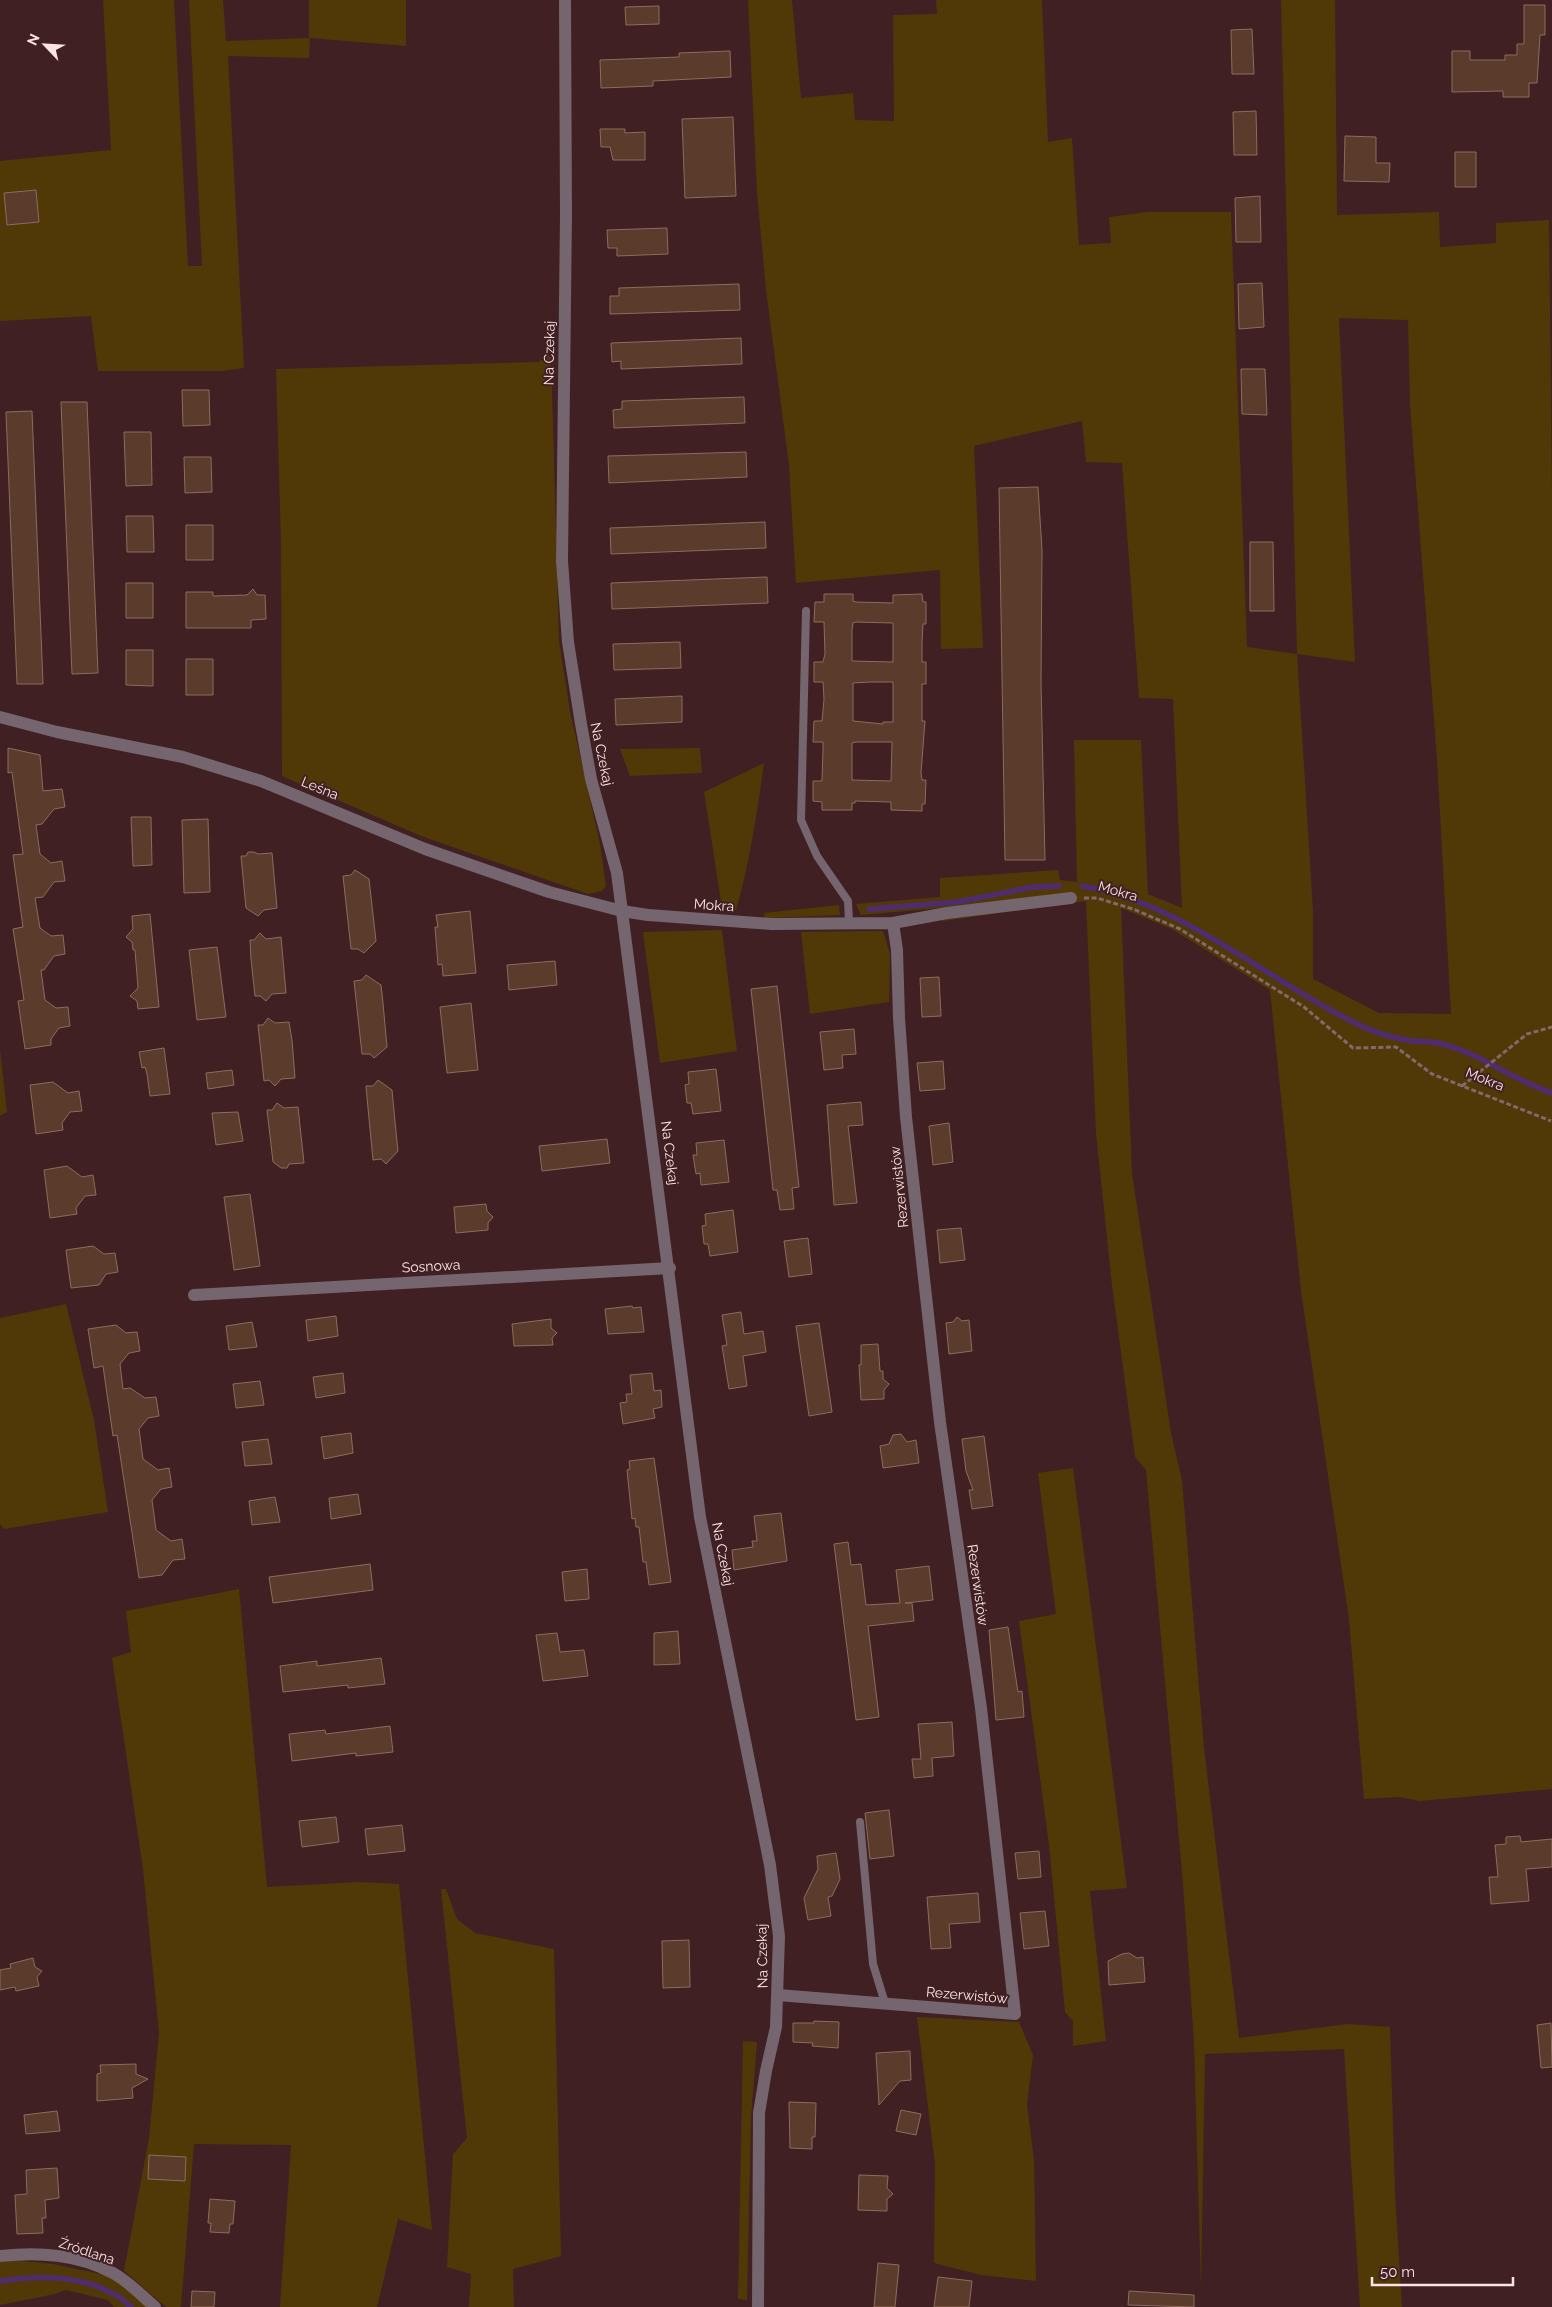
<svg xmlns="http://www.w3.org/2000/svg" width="1552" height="2307" viewBox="0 0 1552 2307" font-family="Raleway,sans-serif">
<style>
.green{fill:#503907;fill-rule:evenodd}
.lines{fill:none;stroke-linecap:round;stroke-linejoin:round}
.stream{stroke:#4f2c6e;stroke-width:5.5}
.building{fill:#5a3b2c;stroke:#8e6c5b;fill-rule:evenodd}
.path{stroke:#85686b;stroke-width:3;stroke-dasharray:5 2.5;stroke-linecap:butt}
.lane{stroke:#74656e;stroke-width:8}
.street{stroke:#74656e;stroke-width:12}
.labels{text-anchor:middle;stroke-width:4;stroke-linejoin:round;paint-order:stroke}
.street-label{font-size:14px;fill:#fbe4e5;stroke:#402023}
</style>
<rect width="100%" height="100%" fill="#402023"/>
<path class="green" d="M103 0H174L188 266H202L189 0H223L226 41 309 38V0H406V46L310 38 309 58 228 56 244 368 222 371H98L91 316 0 321V161L111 150Z
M748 0H792L801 98 853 93 855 120 894 121 893 15 937 14 936 0H1042L1048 142 1072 138 1079 245 1111 243 1109 217 1148 212H1231L1247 647 1297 654 1281 0H1335L1337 215 1439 212 1440 247 1496 243V223L1549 220 1552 492V1789L1420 1801 1400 1797 1364 1799 1349 1619 1301 1291 1270 990 1172 929 1121 908 1132 1173 1171 1433 1182 1480 1204 1748 1239 2038 1348 2024 1390 2027 1395 2193 1402 2307H1360L1344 2049 1205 2054 1201 2289 1194 2042 1183 1884 1146 1470 1135 1457 1112 1285 1096 1133 1086 901 942 921 941 908 861 915 856 904 940 897V878L1058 870 1060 880 1077 882 1074 740H1141L1148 894 1182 908 1173 699 1139 698 1122 463 1086 462 1082 421 974 446 983 648 941 649 940 570 796 583 789 465 766 290 757 193ZM1339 318 1408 320 1410 405 1437 759 1451 1014 1379 1013 1313 979V911L1297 654 1355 662Z
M551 354 559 641 570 711 600 844 606 886 602 891 588 894 421 836 282 776 281 543 276 369 538 362Z
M700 748 702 773 630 776 620 749Z
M764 763C757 813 750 862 736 910L722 908 704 792Z
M839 905 840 915 765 918 764 913Z
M722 930 737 1051 660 1063 643 932Z
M883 931 890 954 889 1002 810 1014 801 932Z
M0 1049 7 1112 0 1116Z
M66 1304 94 1420 108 1512 4 1529 0 1524V1318Z
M1073 1468 1127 1888 1090 1891 1106 2041 1073 2046V2021L1065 2012 1049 1845 1019 1621 1056 1614 1038 1473Z
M239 1589 267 1887 359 1882 399 1884 432 2230 398 2219 377 2307H280L291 2145 194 2144 181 2307H166L124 2271 149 2138 159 2033 143 1869 112 1658 131 1652 126 1611Z
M441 1889H446L457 1919 475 1933 554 1949 561 2256 513 2269 514 2307H469L471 2274 447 2267 453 2154 467 2138Z
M917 2017 1019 2022 1033 2055 1027 2105 1034 2160 1036 2281 981 2275 934 2263 935 2164Z
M743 2041 757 2042 751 2117 747 2300 738 2299Z
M12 2260 53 2264 110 2276 147 2307H114L108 2300 66 2290 55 2294 0 2305V2262Z"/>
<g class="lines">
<path class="stream" d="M1082 886C1182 903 1263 977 1351 1021 1370 1031 1390 1038 1412 1041 1422 1042 1432 1041 1442 1044 1481 1054 1513 1080 1552 1093
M869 909 957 902 1033 887 1059 886
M0 2281C36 2275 79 2275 112 2293 119 2296 125 2302 131 2307"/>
</g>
<path class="building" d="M1524 5H1545V35H1540L1537 83H1529V97H1503V91L1452 92V51H1470V60H1505V55H1517V44H1524Z
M659 6V24L626 25 625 7Z
M1252 29 1254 74H1232L1231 30Z
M730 51 731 77 653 81V86L601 88 600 60 679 57V53Z
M1256 111 1257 155H1234L1233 112Z
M733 117 736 196 685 198 682 119Z
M600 129H625V133L645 132V160H613L610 147H601Z
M1345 136 1376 137V163H1390L1389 182 1344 181Z
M1455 152H1476V187H1455Z
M36 190 39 222 7 225 4 193Z
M1260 196 1261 242H1236L1235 198Z
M667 228 668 254 617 256V248H608L607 230Z
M1262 283 1264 327 1239 329 1238 284Z
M739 284 740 310 610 314V296H619V288Z
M741 338 742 364 621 369V361L612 362 611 343Z
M1241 369H1265L1267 415 1242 414Z
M182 390H209L210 425 183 426Z
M744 397 745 423 614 428 613 410 622 409V401Z
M61 402H87L98 673 72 674Z
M32 411 43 684H17L6 412Z
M124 432H151L152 485 126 486Z
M746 452 747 477 609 483 608 456Z
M184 457H211L212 492 185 493Z
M1038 487 1042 550 1041 682 1045 860H1005L999 488Z
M126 516H153L154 552H127Z
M765 522 766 548 611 554 610 528Z
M186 525H213V560H186Z
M1250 542H1273L1274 611H1250Z
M767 577 768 603 612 609 611 583Z
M126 583H153V618H126Z
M253 589 257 595H265L266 619 251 620V628H186V592H213V596L247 595Z
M824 594H853V601L856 602 893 603V595L922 594 923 602H926V624H923L922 643V662H926V684H922V721H925L921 773 922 780H926L925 804H922V811L891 810V802L855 801V803H852V810H822V802L813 801V781H822L823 750V742H813L814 721H822L824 699 823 682H814V662H823L825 654 824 622H814L815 602H824ZM856 622 893 623V662L852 661V630L853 623ZM870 682H893V722H883V724L853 721V683ZM856 742H892L891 781 852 780V743Z
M680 642 681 668 614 670 613 644Z
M126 650H153V686L126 685Z
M186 659H213V695H186Z
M682 696V722L616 725 615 699Z
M8 748 40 755 43 791 62 789 65 807 54 809 42 824 36 825 40 854 51 863 62 861 65 881 54 882 43 897 35 898 40 928 51 936 63 935 65 954 54 956 44 970H41L45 1000 56 1008 68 1007 70 1026 59 1028 51 1039V1045L25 1049 18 1001 24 1000 13 929 23 927 13 855 23 854 12 772 8 773Z
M131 817H151L152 865 133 866Z
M208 819 210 892 184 893 182 820Z
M248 852H254L258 854 272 853 277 908 264 910 258 916 246 908 241 856H246Z
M355 870 369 879 376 941 364 953 358 949H351L343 876 351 875Z
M470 911 476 973 443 976 442 964 438 965 435 927H438L436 915Z
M150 914 159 1007 138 1009 137 1001 130 996 138 988 135 950H133L132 942 126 937 133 929 132 916Z
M260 933 266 939 281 937 286 993 272 994 266 1001 260 996H255L251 959 250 940H254Z
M217 947 226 1017 197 1020 189 950Z
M555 961 557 985 509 990 507 965Z
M366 975 381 985 383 1003 387 1047 374 1058 370 1054H362L354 981 362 980Z
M939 977 941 1016 922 1017 920 978Z
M777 986 799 1187 792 1188 794 1209 780 1210 777 1190H773L751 989Z
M471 1003 478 1070 447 1073 440 1007Z
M268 1018 275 1023 289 1022 292 1040 295 1078 281 1079 275 1086 269 1080 264 1081 262 1062 258 1025H263Z
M854 1029 856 1054 842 1055 843 1068 824 1070 820 1032Z
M164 1048 170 1094 150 1096 147 1074 145 1067 142 1068 139 1052Z
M943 1061 945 1089 920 1091 917 1063Z
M716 1069 721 1111 693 1114 691 1103H687L685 1085 689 1084 688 1072Z
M232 1070 234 1085 208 1089 206 1073Z
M378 1080 392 1090 396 1132 398 1151 386 1164 381 1159 373 1160 368 1108 366 1086H373Z
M53 1082 68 1093 79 1091 82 1111 70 1112 62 1123 63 1130 36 1134 30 1085Z
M861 1102 863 1125 848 1126 857 1203 834 1205 827 1105Z
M277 1103 284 1108 298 1107 304 1163 289 1164 287 1168H281L273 1162 267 1110H272Z
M238 1112 243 1141 216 1145 212 1113Z
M949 1123 953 1162 933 1165 929 1126Z
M607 1139 610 1163 542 1171 539 1146Z
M724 1140 729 1182 701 1185 700 1173 696 1174 693 1155H697L696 1143Z
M67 1166 82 1177 93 1175 96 1195 85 1196 76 1208 77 1214 50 1218 44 1170Z
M250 1194 260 1266 234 1270 224 1197Z
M486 1204 487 1211 493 1217 488 1223V1230L456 1233 454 1207Z
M733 1210 738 1252 710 1256 708 1244H704L702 1226 706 1225 705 1214Z
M961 1228 965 1260 940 1263 937 1230Z
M808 1238 812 1274 789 1277 784 1241Z
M93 1246 104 1254 115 1253 118 1272 106 1274 99 1285 71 1288 66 1250Z
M632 1306 633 1308 641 1307 644 1332 608 1334 605 1309Z
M741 1312 744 1334 763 1331 766 1352 743 1356 747 1386 729 1389 722 1346 727 1345 722 1315Z
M336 1316 338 1336 308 1341 306 1320Z
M957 1317 962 1321 969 1320 972 1351 949 1354 946 1323 953 1322Z
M551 1319V1328L557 1333 552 1338 553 1345 514 1346 512 1324Z
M252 1322 257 1347 229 1350 226 1326Z
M819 1323 832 1412 809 1416 796 1326Z
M116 1325 126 1333 137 1332 140 1351 129 1353 120 1364 123 1389 130 1388 145 1398 156 1397 159 1416 148 1418 139 1429 143 1459 158 1470 169 1468 172 1487 161 1489 152 1500 156 1530 171 1541 182 1539 185 1559 173 1560 162 1575 139 1578 117 1435 113 1436 103 1366 94 1368 88 1329Z
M878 1344 880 1371H883V1379L889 1384 884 1390V1399L861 1400 859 1365H861V1345Z
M343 1373 345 1393 316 1398 313 1377Z
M652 1373 654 1391 661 1390 662 1407 653 1409 655 1418 623 1424 620 1403 627 1402 626 1394H632L630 1375Z
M260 1381 264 1405 236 1408 233 1384Z
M351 1433 353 1453 324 1459 321 1437Z
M901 1434 907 1442 916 1440 919 1463 883 1468 880 1446 889 1444 893 1435Z
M984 1436 993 1506 972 1509 969 1490H973L966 1471 962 1439Z
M268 1439 272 1464 245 1466 242 1442Z
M654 1458 671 1582 649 1585 646 1562H643L639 1527H636L635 1518 632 1519 627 1470 630 1469 629 1461Z
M358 1494 361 1514 331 1519 329 1498Z
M275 1497 280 1522 252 1525 249 1501Z
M781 1513 787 1561 734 1570 732 1550 753 1547 752 1541H757L754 1516Z
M848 1542 851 1565 861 1564 866 1605 900 1603 896 1570 929 1566 933 1600 905 1603H912L914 1621 868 1626 879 1717 856 1720 834 1544Z
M370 1564 373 1590 273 1603 269 1577Z
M587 1569 589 1599 565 1601 562 1572Z
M1008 1627 1018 1692 1022 1691 1024 1717 996 1720 989 1630Z
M678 1631 680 1664 654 1665V1633Z
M557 1633 560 1652 584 1650 588 1676 543 1681 536 1635Z
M381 1658 385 1684 348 1688V1685L283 1692 280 1666 317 1661V1666Z
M952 1722 954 1756 932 1758 933 1776 914 1778 912 1759H921L918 1724Z
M390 1726 393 1752 356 1756V1753L292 1761 289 1734 325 1730 326 1734Z
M889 1810 894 1856 870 1859 865 1813Z
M336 1817 339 1842 302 1847 299 1821Z
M402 1825 405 1851 368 1855 365 1829Z
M1520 1836 1521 1842 1552 1839V1867L1526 1869 1529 1901 1491 1904 1489 1877H1498L1495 1845 1506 1844V1837Z
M1039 1851 1041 1877 1018 1879 1015 1853Z
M836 1853 840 1879 832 1896 828 1897 831 1916 808 1920 804 1898 818 1869 817 1856Z
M978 1893 980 1922 949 1924 951 1948 931 1949 927 1897Z
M1045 1911 1049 1946 1024 1949 1020 1913Z
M689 1940 690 1987 663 1988 662 1941Z
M1129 1953 1137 1958 1143 1957 1145 1982 1109 1985 1108 1961 1122 1954Z
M33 1958 35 1967 42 1971 37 1977 39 1986 16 1991 15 1987 0 1990V1970L11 1968 10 1964Z
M814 2021 839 2022 838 2048 812 2046 813 2043 793 2042V2023H814Z
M1551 2023 1552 2067 1541 2068 1537 2025Z
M910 2051 911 2080 900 2081 879 2105 876 2053Z
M136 2064V2074L148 2079 132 2088 133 2098 97 2101V2074L101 2073 100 2065Z
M789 2102 816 2103 815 2137H812V2149L790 2148Z
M901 2110 921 2114 916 2135 896 2131Z
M57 2111 60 2131 26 2134 24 2115Z
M149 2155 186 2157 185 2181 148 2179Z
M57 2168 59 2198 45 2200 46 2218H42L43 2233 17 2234 15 2195 27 2194 26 2170Z
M859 2175 888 2176 887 2188 893 2194 887 2199V2211L858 2210Z
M210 2199 235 2201 233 2224H230L229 2233 210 2232 211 2223H208Z
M878 2263 899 2265 895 2307H874Z
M938 2277 972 2281 969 2307H934Z
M192 2291 215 2292 214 2307H191Z
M1129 2291 1194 2295V2307L1128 2305Z"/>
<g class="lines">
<path class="path" d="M1084 898H1097L1133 909 1180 929 1304 1007 1353 1048 1396 1047 1432 1074 1551 1121
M1462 1086 1527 1034 1552 1027"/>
<path class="lane" d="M806 611 801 820 817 856 848 901 849 923
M860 1822 873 1964 885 2003"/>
<path class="street" d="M565 0 566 215 562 561 568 642 581 724 591 779 617 873 700 1517 770 1865 779 1936 776 2027 766 2071 759 2113 758 2307
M0 717 57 732 183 757 261 781 425 849 549 892 622 911 648 915 771 924 893 923 947 913 1071 898
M194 1295 670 1268
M778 1995 1015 2014 981 1708 940 1422 906 1117 899 1018 897 950 893 923
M0 2256C39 2252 77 2254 113 2273 128 2281 142 2296 155 2307"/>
</g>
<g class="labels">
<g class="street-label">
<text transform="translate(549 353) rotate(-89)" y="5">Na Czekaj</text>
<text transform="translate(602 754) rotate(78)" y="5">Na Czekaj</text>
<text transform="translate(320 788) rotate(22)" y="5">Leśna</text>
<text transform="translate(1118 891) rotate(16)" y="5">Mokra</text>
<text transform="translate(714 905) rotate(4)" y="5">Mokra</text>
<text transform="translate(1485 1079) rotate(22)" y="5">Mokra</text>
<text transform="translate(670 1153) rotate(83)" y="5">Na Czekaj</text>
<text transform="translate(899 1187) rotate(-96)" y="5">Rezerwistów</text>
<text transform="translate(431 1266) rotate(-3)" y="5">Sosnowa</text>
<text transform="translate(723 1554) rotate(79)" y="5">Na Czekaj</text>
<text transform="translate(978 1585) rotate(82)" y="5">Rezerwistów</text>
<text transform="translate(762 1956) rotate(-91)" y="5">Na Czekaj</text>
<text transform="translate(967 1995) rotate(5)" y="5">Rezerwistów</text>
<text transform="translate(87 2251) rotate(18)" y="5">Źródlana</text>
</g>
</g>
<g transform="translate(45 45) rotate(295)" stroke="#402023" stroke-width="4" paint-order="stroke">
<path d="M0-4L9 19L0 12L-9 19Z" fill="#fbe4e5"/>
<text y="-8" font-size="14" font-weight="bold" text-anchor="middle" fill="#fbe4e5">N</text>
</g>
<path d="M1372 2277v8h141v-8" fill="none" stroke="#fbe4e5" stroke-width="2.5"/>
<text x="1380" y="2277" font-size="15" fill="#fbe4e5" stroke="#402023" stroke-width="4" paint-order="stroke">50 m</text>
</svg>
